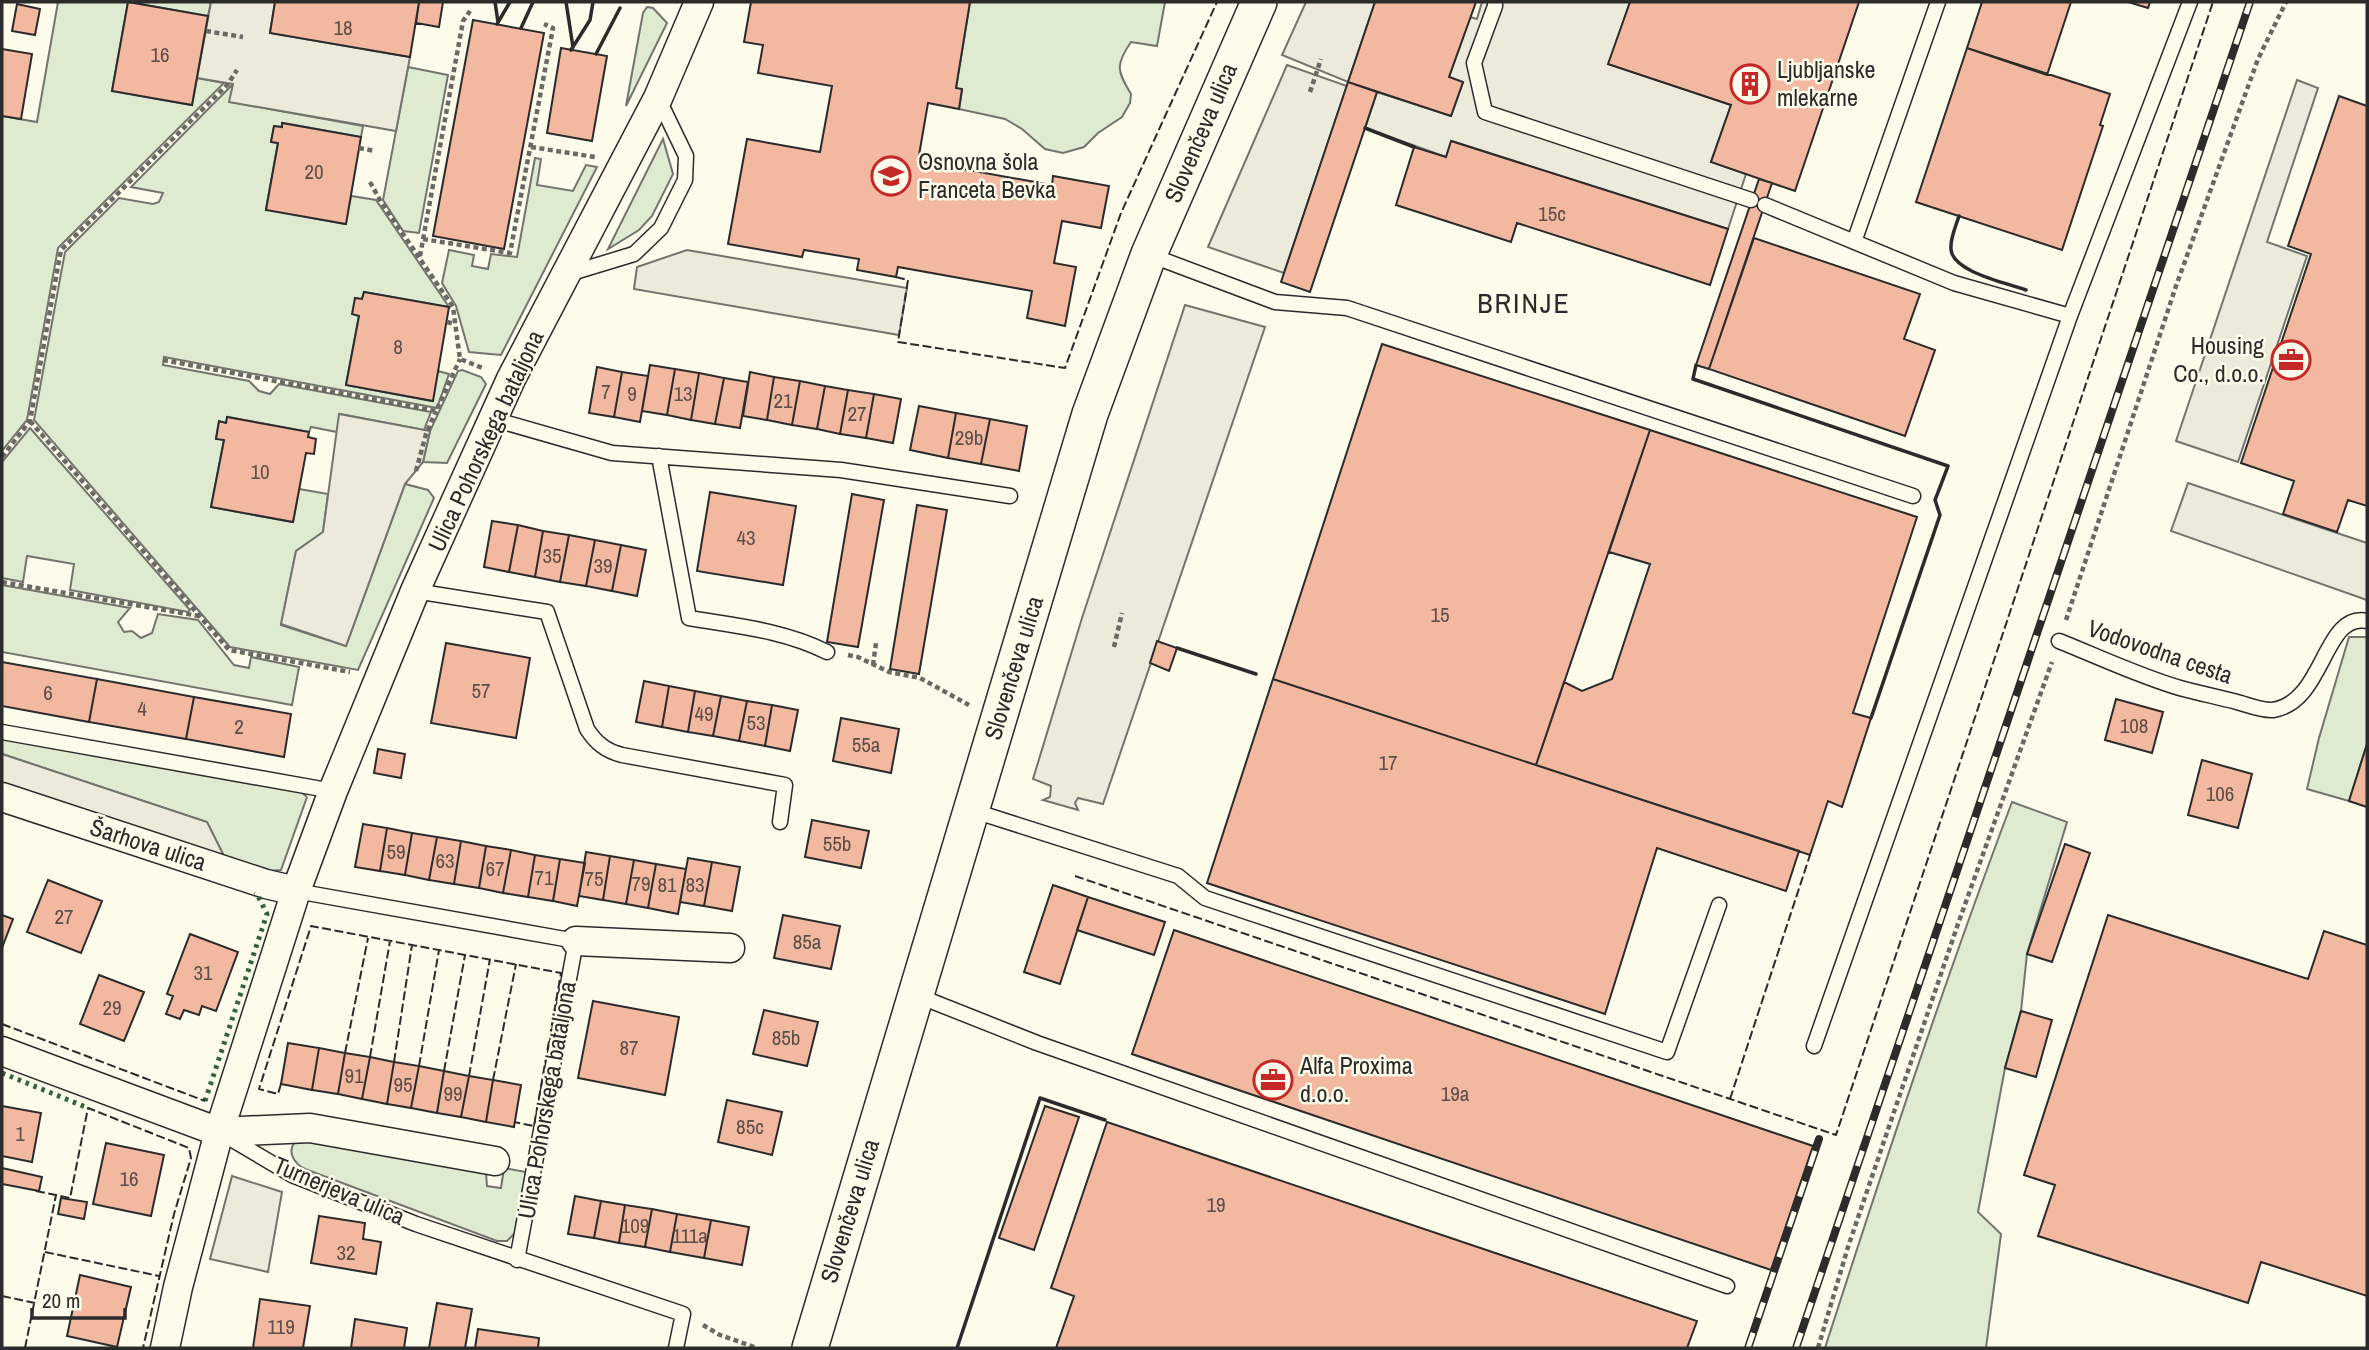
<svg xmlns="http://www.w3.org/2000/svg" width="2369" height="1350" viewBox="0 0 2369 1350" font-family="'Archivo Narrow',sans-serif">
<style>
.green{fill:#deebd1;stroke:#74746e;stroke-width:2}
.parking{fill:#eceadb;stroke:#74746e;stroke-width:2}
.building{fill:#f2b8a0;stroke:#2b2b2b;stroke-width:2}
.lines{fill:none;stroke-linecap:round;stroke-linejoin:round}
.service-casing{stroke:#2b2b2b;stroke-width:17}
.minor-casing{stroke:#2b2b2b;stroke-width:31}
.tertiary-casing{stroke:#2b2b2b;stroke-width:38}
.path{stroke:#6a6964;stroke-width:4.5;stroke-dasharray:5 3.5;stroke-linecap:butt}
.service{stroke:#fdfbea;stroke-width:14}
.minor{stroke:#fdfbea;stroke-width:28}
.tertiary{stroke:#fdfbea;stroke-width:35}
.rail-casing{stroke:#2b2b2b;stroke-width:8}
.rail{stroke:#fdfbea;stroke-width:5;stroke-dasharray:16;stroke-linecap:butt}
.hedge{stroke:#34623c;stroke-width:5;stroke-dasharray:3.5 5;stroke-linecap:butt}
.fence{stroke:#2b2b2b;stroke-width:2;stroke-dasharray:9 3.5;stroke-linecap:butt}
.wall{stroke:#2b2b2b;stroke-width:3.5}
.labels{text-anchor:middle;stroke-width:5;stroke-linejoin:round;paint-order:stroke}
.number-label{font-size:21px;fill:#5d4e48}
.poi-label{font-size:24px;fill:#2b2b2b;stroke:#fdfbea;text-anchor:start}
.street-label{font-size:24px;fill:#2b2b2b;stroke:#fdfbea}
.quarter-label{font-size:28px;letter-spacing:2px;fill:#2b2b2b;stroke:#fdfbea}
</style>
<rect width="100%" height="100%" fill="#fdfbea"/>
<path class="green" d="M58 2H128L112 91 192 105 197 78 224 83 58 248 27 420 2 451V116L37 122Z
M129 2H211L208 16Z
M970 2H1165L1157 46 1131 42C1115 65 1117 71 1131 94L1130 103 1122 117 1098 133 1084 147 1063 153 1045 149 1022 129 1005 119 959 109 962 90 956 88Z
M647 7 653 8 667 23 626 106 643 13Z
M408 67 448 75 419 233 403 231 383 200Z
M233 84 230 102 363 126 361 137 283 123 282 127 274 126 271 142 278 143 266 209 345 224 351 196 376 200 449 307 364 292 362 299H355L359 316 346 385 432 401 438 371 449 374 437 408 164 357 163 365 249 381 259 391 270 394 279 384 431 412 424 430 340 414 337 432 311 427 309 432 228 417 226 423 219 422 216 438 224 440 211 507 293 522 299 489 328 494 323 532 296 551 281 625 346 646 405 484 428 490 434 498 358 670 230 647 34 420 65 252 119 198 153 204 159 202 163 193 131 187Z
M663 139 673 174 652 216 639 230 608 249Z
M535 158 541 159 537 185 573 191 586 165 597 167 501 355 469 352 456 306 442 283 449 250 474 255 472 266 488 269 491 254 517 257Z
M462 370 481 377 486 384 447 463 423 462 430 431 458 371Z
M30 428 190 610 188 612 70 590 74 564 27 556 23 582 2 578V462Z
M2 585 130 608 118 622 124 632 132 631 141 638 152 633 158 614 198 620 234 665 249 668 251 657 299 667 292 705 2 652Z
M2349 637H2367V744L2349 801 2307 789 2319 738Z
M2 737 300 791 307 797 281 870 267 871 225 858 207 822 2 754Z
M2012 802 2067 822 2027 954 2021 1011 2005 1068 1978 1212 2001 1234 1986 1348H1825C1884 1165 1944 982 2012 802Z
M297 1140 486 1173 487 1186 501 1188 504 1168 526 1172 515 1233 507 1241H497L305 1169C293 1163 286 1150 297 1140Z"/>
<path class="parking" d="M211 2H275L270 33 410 57 396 131 229 102 233 84 197 78Z
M1306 2H1375L1348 82 1282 55Z
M1482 2H1630L1609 64 1731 105 1711 162 1746 174 1728 229 1452 141 1446 157 1365 128 1377 92 1451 116 1463 82 1449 77 1470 17 1477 19Z
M1287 65 1347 86 1284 273 1208 247Z
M2297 80 2318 88 2267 242 2307 256 2238 462 2176 441Z
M687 250 907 288 899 335 634 289 637 267Z
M1185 305 1265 327 1103 804 1078 798 1075 803 1078 810 1043 800 1050 797 1051 786 1033 779 1082 618Z
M339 414 430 431 423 462 405 484 346 646 281 624 296 551 323 532Z
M2188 483 2367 543V600L2171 531Z
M2 754 207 822 225 858 2 783Z
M232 1176 282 1192 268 1272 210 1259Z"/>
<path class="building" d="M128 2 208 16 192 105 112 91Z
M275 2H419L410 57 270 33Z
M419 2H443L439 27 416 23Z
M751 2H970L956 88 962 89 959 109 928 103 918 161 1052 185 1053 176 1109 186 1101 228 1062 221 1054 263 1076 267 1065 326 1027 318 1032 291 898 267 896 277 857 270 859 259 804 250 802 257 728 244 747 139 820 152 832 86 758 73 763 45 744 42Z
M1375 2H1476L1449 77 1463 82 1451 116 1348 82Z
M1630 2H1859L1795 191 1711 162 1731 105 1608 64Z
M1982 2H2071L2047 75 1967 48Z
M2128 2H2150L2148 8Z
M17 4 40 9 35 35 12 31Z
M473 20 544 33 504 249 433 236Z
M561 48 607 56 592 141 547 133Z
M1967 48 2110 94 2100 125 2103 126 2062 250 1916 202Z
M2 49 32 54 21 119 2 116Z
M1348 82 1377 92 1310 292 1281 282Z
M2339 96 2367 106V506L2348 500 2337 532 2283 514 2294 481 2241 463 2311 254 2288 246Z
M282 123 361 137 346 224 266 210 278 143 271 142 274 126 282 127Z
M1451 141 1728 229 1710 285 1517 223 1511 242 1396 205 1414 147 1446 157Z
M1759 179 1772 183 1709 369 1696 365Z
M1754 238 1920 294 1904 339 1935 350 1905 436 1709 369Z
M364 292 449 307 433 401 346 385 359 316 352 314 355 298 362 299Z
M1382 344 1650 430 1536 765 1273 679Z
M650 365 675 369 667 415 642 411Z
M597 367 622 372 614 417 589 413Z
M675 369 699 373 691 420 667 415Z
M622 372 648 376 640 422 614 417Z
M750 372 774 377 767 420 743 416Z
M699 373 724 378 715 424 691 420Z
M774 377 800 381 792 425 767 420Z
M724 378 748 382 740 428 715 424Z
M800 381 825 386 817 429 792 425Z
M825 386 848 390 840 434 817 429Z
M848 390 874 394 866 438 840 434Z
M874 394 901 399 893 443 866 438Z
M919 406 956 413 948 458 910 450Z
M956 413 990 419 981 464 948 458Z
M227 417 309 432 308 437 316 439 314 454 306 453 293 522 211 507 224 440 216 439 219 421 226 423Z
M990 419 1027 426 1019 471 981 464Z
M1650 430 1917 517 1853 713 1871 718 1842 807 1828 801 1810 855 1536 765 1564 682 1582 691 1612 679 1650 564 1609 552Z
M710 492 796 506 783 585 697 571Z
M852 494 884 500 858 647 827 642Z
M917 505 947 510 919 674 890 669Z
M492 521 518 525 509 572 484 567Z
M518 525 543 531 535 577 509 572Z
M543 531 569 535 560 582 535 577Z
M569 535 595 540 586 586 560 582Z
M595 540 621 545 612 591 586 586Z
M621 545 646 550 637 596 612 591Z
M1157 641 1177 648 1169 671 1150 663Z
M446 643 530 658 516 738 431 723Z
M2 662 97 679 89 722 2 706Z
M97 679 194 697 186 739 89 722Z
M1273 679 1799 851 1786 891 1657 848 1605 1014 1207 883Z
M644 681 669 686 662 727 636 722Z
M669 686 695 691 688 732 662 727Z
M695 691 721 696 713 736 688 732Z
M721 696 747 701 739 741 713 736Z
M194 697 291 714 284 757 186 739Z
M2116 699 2163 712 2152 753 2105 740Z
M747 701 772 705 765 746 739 741Z
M772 705 798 710 790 751 765 746Z
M841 718 899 729 891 773 833 761Z
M2367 744V807L2349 801Z
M378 749 405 754 401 778 374 773Z
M2202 760 2252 774 2238 828 2188 815Z
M812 820 869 831 861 868 805 857Z
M363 824 387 828 380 871 355 867Z
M387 828 412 833 405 875 380 871Z
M412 833 437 837 429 880 405 875Z
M437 837 461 841 454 884 429 880Z
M461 841 486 846 479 888 454 884Z
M2065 844 2090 853 2052 962 2027 954Z
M486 846 511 850 503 893 479 888Z
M511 850 535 855 528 897 503 893Z
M586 852 610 856 603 900 579 896Z
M535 855 560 859 553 901 528 897Z
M610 856 634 860 626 904 603 900Z
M688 858 712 862 704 906 680 902Z
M560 859 585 863 577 906 553 901Z
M634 860 656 864 648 908 626 904Z
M712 862 740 867 732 911 704 906Z
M656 864 686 869 678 914 648 908Z
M48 880 102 901 81 953 27 932Z
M1053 885 1088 897 1060 984 1024 972Z
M1088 897 1165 922 1154 955 1077 930Z
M2 915 13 919 2 948Z
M783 915 840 926 831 969 774 958Z
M2108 915 2308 979 2324 931 2367 945V1296L2261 1262 2248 1303 2038 1236 2055 1185 2024 1175Z
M1174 930 1813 1146 1771 1270 1132 1054Z
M190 934 238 952 216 1011 202 1006 199 1015 184 1010 180 1019 166 1014 173 996 167 994Z
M99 975 144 992 124 1041 80 1024Z
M593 1001 679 1017 665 1095 578 1078Z
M764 1010 818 1022 807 1066 753 1054Z
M2021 1011 2052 1020 2036 1077 2005 1068Z
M288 1043 319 1048 312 1090 281 1084Z
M319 1048 345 1053 338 1094 312 1090Z
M345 1053 370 1057 362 1099 338 1094Z
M370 1057 394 1062 387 1104 362 1099Z
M394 1062 419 1066 411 1108 387 1104Z
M419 1066 444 1071 437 1113 411 1108Z
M444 1071 469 1076 461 1117 437 1113Z
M469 1076 493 1080 486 1122 461 1117Z
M493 1080 521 1085 514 1127 486 1122Z
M727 1100 782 1112 772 1155 718 1142Z
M2 1106 41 1113 32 1162 2 1156Z
M1045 1106 1079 1117 1034 1250 999 1238Z
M1107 1122 1697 1321 1687 1348H1056L1074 1296 1051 1288Z
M106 1143 164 1155 151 1216 93 1204Z
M2 1168 42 1177 39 1191 2 1184Z
M575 1196 601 1201 594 1238 568 1234Z
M61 1198 87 1202 84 1219 58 1214Z
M601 1201 625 1205 619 1243 594 1238Z
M625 1205 652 1209 645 1247 619 1243Z
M652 1209 677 1214 670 1252 645 1247Z
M677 1214 711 1220 704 1258 670 1252Z
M319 1216 365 1223 363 1239 381 1242 376 1274 311 1263Z
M711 1220 749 1227 742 1265 704 1258Z
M80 1275 131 1287 117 1347 67 1336Z
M260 1299 310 1306 303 1348H253Z
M437 1303 472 1309 465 1348H429Z
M355 1319 407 1328 404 1348H351Z
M478 1329 539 1338 538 1348H475Z"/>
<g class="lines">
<g class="service-casing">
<path id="service" d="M1495 2V6L1474 63 1485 112 1751 200
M1765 205 1954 283 2070 316
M1854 242 1938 2
M1150 255 1275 302 1347 308 1913 496
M568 274 634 254 661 228 685 180 686 156 658 98
M493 419 612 453 841 470 1010 496
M659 456 689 618C736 626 783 630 827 652
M415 591 547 612 587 729C596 743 606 751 622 755L785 785 780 822
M2059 641C2099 657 2139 676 2180 688 2198 693 2218 697 2237 702 2248 705 2262 711 2273 710 2325 702 2323 612 2367 621
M2 732 333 791
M971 810 1178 876 1205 898 1667 1052 1719 905
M296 891 576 941 517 1260
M916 995 1037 1043 1727 1286
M1814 1046 2070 316 2190 2
M226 1136 292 1175 416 1224 683 1314 676 1348"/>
</g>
<g class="minor-casing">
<path id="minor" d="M2 797 266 884 296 891
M576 941 730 948
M2 1051 219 1132 310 1128 495 1161
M165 1348 178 1287 219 1132 296 891 333 791 415 591 511 379 658 98 699 2"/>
</g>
<g class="tertiary-casing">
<path id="tertiary" d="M810 1348 1090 414 1149 254 1259 2"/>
</g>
<path class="path" d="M206 31 243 37
M1310 92 1321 59
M531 147 595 157
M359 148 375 151
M370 182 381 202 453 307 460 359 485 369
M423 239 510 253 553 28 544 24
M420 256 463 21 470 11
M447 322 455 324
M163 360 436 411 460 359
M30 421 229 650 350 672
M2 457 30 421 61 250 228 84 237 70
M416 471 426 434 436 411
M2 582 199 616
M2066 620 2176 286 2258 59 2286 2
M1114 647 1122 613
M848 655 858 657 889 672 920 678 969 705
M873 665 876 643
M703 1325 720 1335 757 1348
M1818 1348 1848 1247 1958 924 2052 662"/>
<use href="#service" class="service"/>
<use href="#minor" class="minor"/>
<use href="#tertiary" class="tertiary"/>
<g class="rail-casing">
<path id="rail" d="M1748 1348 1819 1139
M1796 1348 2250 2"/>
</g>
<use href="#rail" class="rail"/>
<path class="hedge" d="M2 1073 88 1108
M205 1101 267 914 258 896 254 894"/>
<path class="fence" d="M896 277 908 280 898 342 1065 368 1121 213 1217 2
M1075 876 1836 1135 2213 2
M2 1024 205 1101
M345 1053 368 938
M370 1057 390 941
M394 1062 412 945
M419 1066 439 950
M444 1071 465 955
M469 1076 490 959
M493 1080 516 964
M281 1084 278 1094 259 1089 311 926 561 973 534 1126 514 1122
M1730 1099 1810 855
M36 1191 70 1198 88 1108 189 1148 191 1158 174 1214 143 1348
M45 1252 159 1276
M2 1296 35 1303
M25 1348 56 1195"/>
<path class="wall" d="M495 2 498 22
M566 2 573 47
M497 24 510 2
M521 28 533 2
M571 50 590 20 593 2
M596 54 620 8
M1365 128 1414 147
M1959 216C1956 226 1950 238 1951 249 1952 272 2007 283 2026 290
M1696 365 1693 379 1948 466 1935 500 1940 515 1871 718
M1177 648 1256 674
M957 1348 1040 1098 1105 1120"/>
</g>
<defs>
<g id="building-ring" transform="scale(2.0125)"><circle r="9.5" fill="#fdfbea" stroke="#c62828" stroke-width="1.5"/><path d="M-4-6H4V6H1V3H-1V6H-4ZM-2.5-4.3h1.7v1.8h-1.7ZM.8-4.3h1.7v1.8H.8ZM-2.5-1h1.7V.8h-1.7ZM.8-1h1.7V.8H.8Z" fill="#c62828"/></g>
<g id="school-ring" transform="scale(2.0125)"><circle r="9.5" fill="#fdfbea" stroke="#c62828" stroke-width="1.5"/><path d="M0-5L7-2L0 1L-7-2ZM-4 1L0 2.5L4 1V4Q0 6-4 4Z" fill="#c62828"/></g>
<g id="office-ring" transform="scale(2.0125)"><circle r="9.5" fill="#fdfbea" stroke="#c62828" stroke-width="1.5"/><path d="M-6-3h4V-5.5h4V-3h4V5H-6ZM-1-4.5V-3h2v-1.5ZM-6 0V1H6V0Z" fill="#c62828"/></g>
</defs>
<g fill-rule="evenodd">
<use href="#building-ring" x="1750" y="84"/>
<use href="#school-ring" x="891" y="176"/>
<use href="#office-ring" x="2291" y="360"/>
<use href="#office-ring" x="1273" y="1080"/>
</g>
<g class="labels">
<g class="number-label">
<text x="343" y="35">18</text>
<text x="160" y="62">16</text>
<text x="314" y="179">20</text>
<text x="1552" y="221">15c</text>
<text x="398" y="354">8</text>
<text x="606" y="399">7</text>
<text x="632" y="401">9</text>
<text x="683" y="401">13</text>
<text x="783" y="408">21</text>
<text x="857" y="421">27</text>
<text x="969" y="445">29b</text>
<text x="260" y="479">10</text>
<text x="746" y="545">43</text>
<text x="552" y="563">35</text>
<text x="603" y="573">39</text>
<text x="1440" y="622">15</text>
<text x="481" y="698">57</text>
<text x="48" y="700">6</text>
<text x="142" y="716">4</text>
<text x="704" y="721">49</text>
<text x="756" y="730">53</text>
<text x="2134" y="733">108</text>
<text x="239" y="734">2</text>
<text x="866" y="752">55a</text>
<text x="1388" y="770">17</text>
<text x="2220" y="801">106</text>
<text x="837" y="851">55b</text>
<text x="396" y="859">59</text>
<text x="445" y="868">63</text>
<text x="495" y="876">67</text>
<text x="544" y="885">71</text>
<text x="594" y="886">75</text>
<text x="641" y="891">79</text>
<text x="667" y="892">81</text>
<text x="695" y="892">83</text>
<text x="64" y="924">27</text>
<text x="807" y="949">85a</text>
<text x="203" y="980">31</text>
<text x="112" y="1015">29</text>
<text x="786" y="1045">85b</text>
<text x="629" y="1055">87</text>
<text x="354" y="1083">91</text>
<text x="403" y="1092">95</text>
<text x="453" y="1101">99</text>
<text x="1455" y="1101">19a</text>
<text x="750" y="1134">85c</text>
<text x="20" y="1141">1</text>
<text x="129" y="1186">16</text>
<text x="1216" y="1212">19</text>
<text x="635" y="1233">109</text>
<text x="690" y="1243">111a</text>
<text x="346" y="1260">32</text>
<text x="281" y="1334">119</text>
</g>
<g class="poi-label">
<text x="1777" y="78">Ljubljanske<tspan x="1777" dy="28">mlekarne</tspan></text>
<text x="918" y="170">Osnovna šola<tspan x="918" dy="28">Franceta Bevka</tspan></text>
<text x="2264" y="354" text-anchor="end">Housing<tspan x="2264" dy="28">Co., d.o.o.</tspan></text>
<text x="1300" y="1074">Alfa Proxima<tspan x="1300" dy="28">d.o.o.</tspan></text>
</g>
<g class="street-label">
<text transform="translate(1201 133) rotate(-67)" y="8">Slovenčeva ulica</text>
<text transform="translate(486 441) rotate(-65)" y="8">Ulica Pohorskega bataljona</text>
<text transform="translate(2160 652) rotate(19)" y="8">Vodovodna cesta</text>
<text transform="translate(1014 668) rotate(-73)" y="8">Slovenčeva ulica</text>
<text transform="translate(148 845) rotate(18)" y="8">Šarhova ulica</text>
<text transform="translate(547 1100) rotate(-80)" y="8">Ulica Pohorskega bataljona</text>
<text transform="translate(339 1191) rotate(23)" y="8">Turnerjeva ulica</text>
<text transform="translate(850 1211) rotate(-73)" y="8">Slovenčeva ulica</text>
</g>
<g class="quarter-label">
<text x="1524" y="313">BRINJE</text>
</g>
</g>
<rect width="2369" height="1350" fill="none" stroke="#2b2b2b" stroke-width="7"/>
<path d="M32 1308v10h93v-10" fill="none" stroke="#2b2b2b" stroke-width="3.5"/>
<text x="42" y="1308" font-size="21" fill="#2b2b2b" stroke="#fdfbea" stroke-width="5" paint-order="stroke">20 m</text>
</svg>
